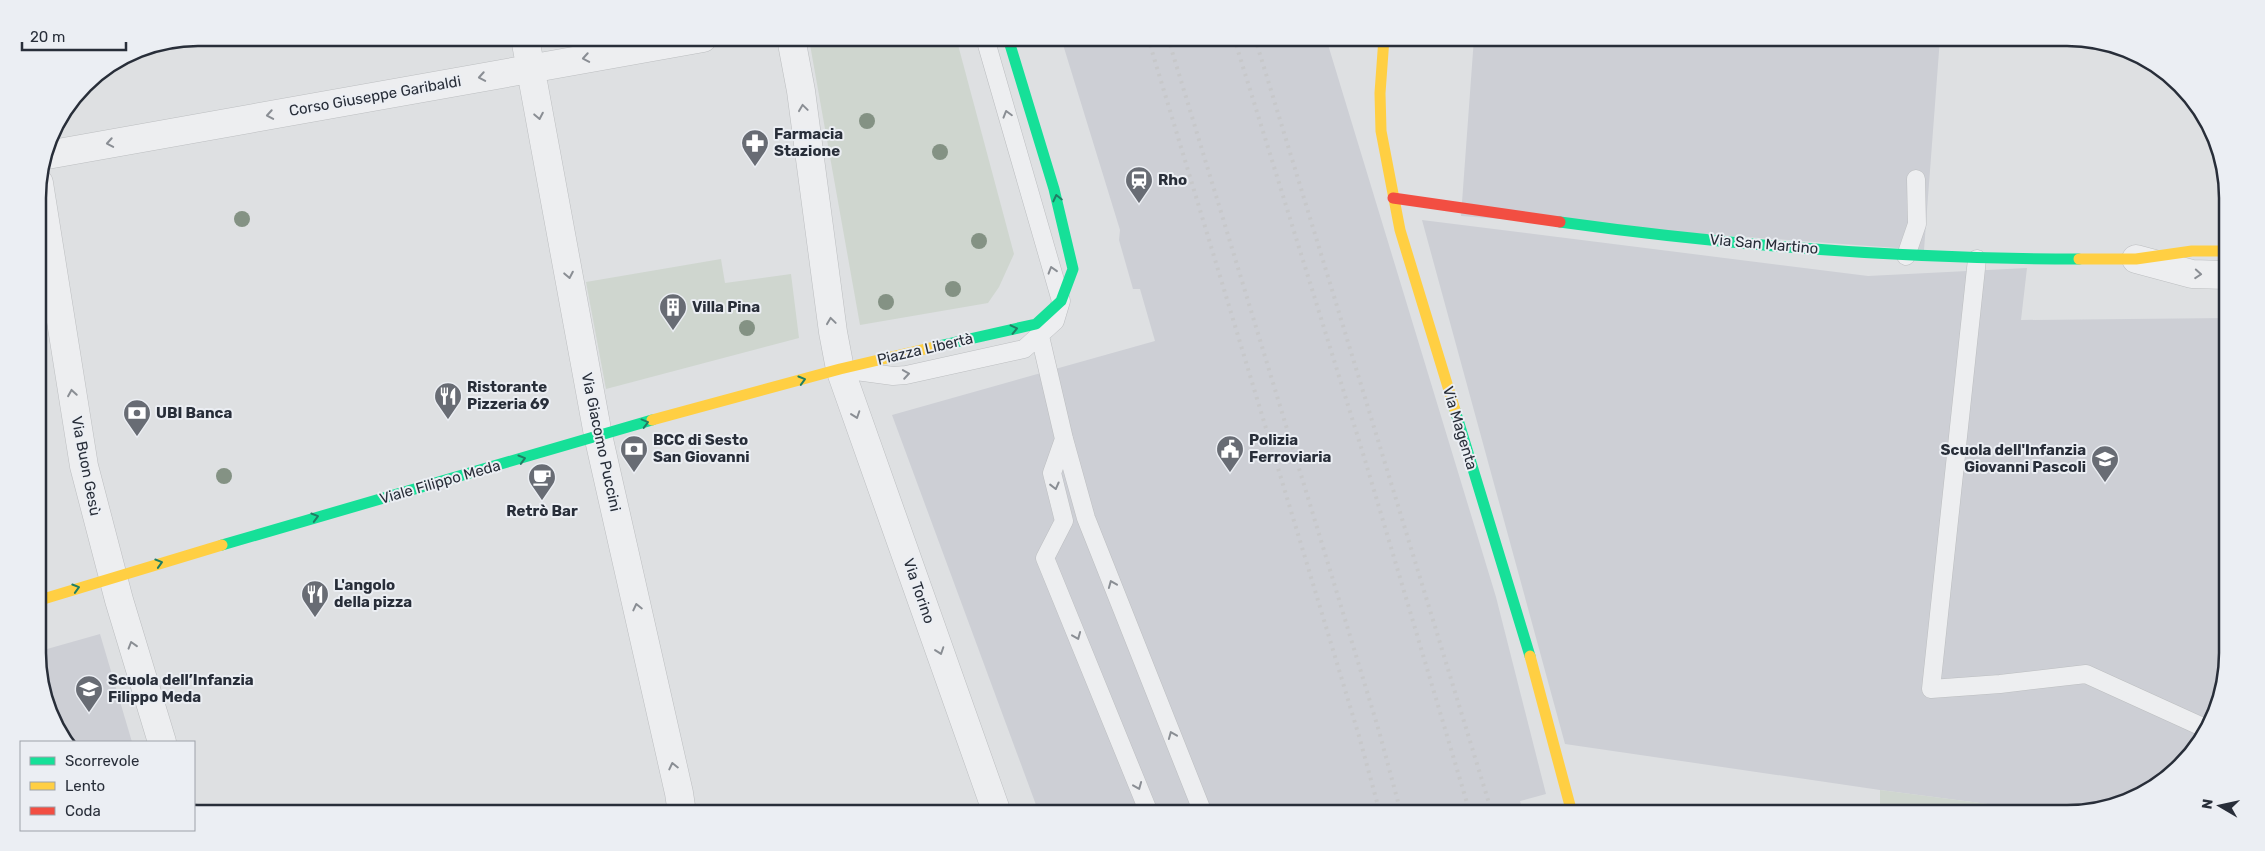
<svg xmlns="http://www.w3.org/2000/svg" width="2265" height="851" viewBox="0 0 2265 851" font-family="Rubik,sans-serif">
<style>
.built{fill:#cdcfd5}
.green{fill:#cfd6cf}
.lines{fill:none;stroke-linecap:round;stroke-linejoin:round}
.lane-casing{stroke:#bcbec0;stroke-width:19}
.street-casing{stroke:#bcbec0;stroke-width:29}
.lane{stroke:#edeef0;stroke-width:18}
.street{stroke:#edeef0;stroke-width:28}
.fast{stroke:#16e098;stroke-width:11}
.slow{stroke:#ffcf43;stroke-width:11}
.jam{stroke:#f24e42;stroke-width:11}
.rail{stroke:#c7c8ca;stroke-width:4;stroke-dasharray:2.5 5;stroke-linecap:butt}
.tree{fill:#849284}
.oneway{stroke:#8a8e94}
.oneway2{stroke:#207e64}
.labels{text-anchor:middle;stroke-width:4;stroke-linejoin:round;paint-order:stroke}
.street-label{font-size:15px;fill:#282e39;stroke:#ebeef3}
.poi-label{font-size:15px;font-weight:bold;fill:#282e39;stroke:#ebeef3;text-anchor:start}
.rim{fill:none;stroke:#282e39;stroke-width:2.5}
</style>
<rect width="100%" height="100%" fill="#dee0e2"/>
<path class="built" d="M1061 38H1326L1496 597 1546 794 1520 801 1523 813H1039L892 415 1155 341 1140 289H1133L1119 240 1120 230Z
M1474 38H1940L1924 250 1461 216Z
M1422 220 1868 276 2027 268 2021 320 2227 318V653L2219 704 2200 742 2165 780 2119 805 2077 813H2057L1880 790 1565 744Z
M100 634 132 742H69L41 684 40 651Z"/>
<path class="green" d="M818 38H953L957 41 1014 254 999 287 988 303 860 325 809 39Z
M721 259 725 283 791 274 799 338 606 389 586 282Z
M1880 790 2057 813H1880Z"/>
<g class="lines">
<g class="lane-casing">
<path id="lane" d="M1906 256 1917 224 1916 179
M1977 259 1931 689 2000 684 2086 674 2207 729
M1040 336 1064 439 1086 518 1203 813
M856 371 893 376 906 375 1024 349 1055 321 1061 301 985 38
M1064 439 1052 473 1064 521 1045 558 1149 813"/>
</g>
<g class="street-casing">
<path id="street" d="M525 38 598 435 679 793 682 813
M791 38 801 91 833 332 840 369 997 813
M47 155 703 38
M39 183 84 466 119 600 162 742
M2136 259 2192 274 2226 275"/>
</g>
<use href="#lane" class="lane"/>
<use href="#street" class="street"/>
<path class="fast" d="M1560 222C1732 246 1906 259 2079 259
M934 347 1036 324 1061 301 1073 269 1054 189 1008 38
M1455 410 1530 656
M222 545 652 420"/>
<path class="slow" d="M1384 38 1380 93 1381 131 1400 230 1455 410
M2079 259H2136L2192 251H2226
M652 420 840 369 934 347
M40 600 222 545
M1530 656 1572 813"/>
<path class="jam" d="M1393 198 1560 222"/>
<path class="rail" d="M1148 38 1359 736 1380 813
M1168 38 1379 731 1401 813
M1234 38 1365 460 1470 813
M1255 38 1492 813"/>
</g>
<g class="tree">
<circle cx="867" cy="121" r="8"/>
<circle cx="940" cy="152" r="8"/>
<circle cx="242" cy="219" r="8"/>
<circle cx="979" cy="241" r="8"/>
<circle cx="953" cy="289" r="8"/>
<circle cx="886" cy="302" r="8"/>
<circle cx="747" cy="328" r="8"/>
<circle cx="224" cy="476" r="8"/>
</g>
<defs><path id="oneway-chevron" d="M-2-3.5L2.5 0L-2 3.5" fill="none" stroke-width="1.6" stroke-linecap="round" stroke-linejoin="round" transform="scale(1.25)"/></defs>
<g class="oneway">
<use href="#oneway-chevron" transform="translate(586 58) rotate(170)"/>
<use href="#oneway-chevron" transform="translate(482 77) rotate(170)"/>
<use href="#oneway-chevron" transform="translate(803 108) rotate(-98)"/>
<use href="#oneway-chevron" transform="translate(1007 114) rotate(-106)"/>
<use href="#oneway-chevron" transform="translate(270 115) rotate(170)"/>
<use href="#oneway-chevron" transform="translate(539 116) rotate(79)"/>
<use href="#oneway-chevron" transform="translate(110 143) rotate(170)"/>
<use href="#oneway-chevron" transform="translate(1052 270) rotate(-107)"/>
<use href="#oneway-chevron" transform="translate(2198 274) rotate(4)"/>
<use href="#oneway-chevron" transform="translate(569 275) rotate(79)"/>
<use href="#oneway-chevron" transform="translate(831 321) rotate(-98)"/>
<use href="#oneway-chevron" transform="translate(906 374) rotate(-9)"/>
<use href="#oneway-chevron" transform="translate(72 393) rotate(-99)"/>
<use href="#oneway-chevron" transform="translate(856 415) rotate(71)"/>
<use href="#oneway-chevron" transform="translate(1055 486) rotate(76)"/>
<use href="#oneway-chevron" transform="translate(1112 584) rotate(-112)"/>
<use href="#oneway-chevron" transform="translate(637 607) rotate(-103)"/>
<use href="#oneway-chevron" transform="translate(1077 636) rotate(68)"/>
<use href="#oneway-chevron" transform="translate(132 645) rotate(-107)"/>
<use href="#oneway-chevron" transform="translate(940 651) rotate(71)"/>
<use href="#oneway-chevron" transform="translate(1172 735) rotate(-112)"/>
<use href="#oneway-chevron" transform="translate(673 766) rotate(-103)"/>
<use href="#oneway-chevron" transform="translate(1138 786) rotate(68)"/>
</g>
<g class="oneway2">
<use href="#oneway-chevron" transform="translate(1057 198) rotate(-103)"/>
<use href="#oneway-chevron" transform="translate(1014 329) rotate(-13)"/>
<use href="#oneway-chevron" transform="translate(802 380) rotate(-16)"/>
<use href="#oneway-chevron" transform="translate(645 423) rotate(-15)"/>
<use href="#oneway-chevron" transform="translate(522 459) rotate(-16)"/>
<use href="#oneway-chevron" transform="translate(315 517) rotate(-16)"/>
<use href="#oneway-chevron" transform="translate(159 563) rotate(-17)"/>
<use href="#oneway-chevron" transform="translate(76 588) rotate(-17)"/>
</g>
<defs>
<g id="pharmacy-pin" transform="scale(1.4375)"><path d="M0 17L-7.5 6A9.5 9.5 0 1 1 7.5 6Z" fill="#686c74" stroke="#ebeef3"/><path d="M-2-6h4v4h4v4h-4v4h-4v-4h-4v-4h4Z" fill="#fff"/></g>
<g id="station-pin" transform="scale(1.4375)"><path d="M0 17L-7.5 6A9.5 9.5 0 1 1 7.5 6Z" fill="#686c74" stroke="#ebeef3"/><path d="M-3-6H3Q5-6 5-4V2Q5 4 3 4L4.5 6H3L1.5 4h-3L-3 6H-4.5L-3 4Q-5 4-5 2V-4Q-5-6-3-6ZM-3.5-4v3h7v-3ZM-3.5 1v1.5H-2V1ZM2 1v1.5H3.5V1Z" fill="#fff"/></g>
<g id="building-pin" transform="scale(1.4375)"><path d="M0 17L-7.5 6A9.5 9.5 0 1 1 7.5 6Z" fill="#686c74" stroke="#ebeef3"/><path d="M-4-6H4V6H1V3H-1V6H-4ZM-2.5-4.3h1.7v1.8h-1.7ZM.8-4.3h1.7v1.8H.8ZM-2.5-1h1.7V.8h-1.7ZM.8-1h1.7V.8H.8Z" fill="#fff"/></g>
<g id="restaurant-pin" transform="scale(1.4375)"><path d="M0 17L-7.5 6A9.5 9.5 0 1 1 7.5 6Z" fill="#686c74" stroke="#ebeef3"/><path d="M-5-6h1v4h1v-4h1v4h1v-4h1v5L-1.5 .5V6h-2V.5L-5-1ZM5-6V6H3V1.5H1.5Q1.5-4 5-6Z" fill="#fff"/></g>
<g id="bank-pin" transform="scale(1.4375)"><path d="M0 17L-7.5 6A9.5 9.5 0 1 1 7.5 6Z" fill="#686c74" stroke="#ebeef3"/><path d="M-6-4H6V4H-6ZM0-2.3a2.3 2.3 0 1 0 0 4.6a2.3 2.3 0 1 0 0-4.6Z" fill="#fff"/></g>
<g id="civic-pin" transform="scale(1.4375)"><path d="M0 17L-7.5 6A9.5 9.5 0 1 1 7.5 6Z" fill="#686c74" stroke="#ebeef3"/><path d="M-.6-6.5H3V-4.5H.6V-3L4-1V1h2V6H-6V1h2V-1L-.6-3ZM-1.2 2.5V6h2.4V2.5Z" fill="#fff"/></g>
<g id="school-pin" transform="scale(1.4375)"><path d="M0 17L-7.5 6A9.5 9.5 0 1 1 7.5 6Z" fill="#686c74" stroke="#ebeef3"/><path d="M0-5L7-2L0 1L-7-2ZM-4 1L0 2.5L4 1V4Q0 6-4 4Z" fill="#fff"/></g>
<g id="cafe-pin" transform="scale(1.4375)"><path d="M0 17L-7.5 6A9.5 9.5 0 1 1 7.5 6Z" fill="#686c74" stroke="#ebeef3"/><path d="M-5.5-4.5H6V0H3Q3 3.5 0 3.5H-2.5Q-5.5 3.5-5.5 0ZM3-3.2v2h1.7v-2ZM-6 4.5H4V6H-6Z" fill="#fff"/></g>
</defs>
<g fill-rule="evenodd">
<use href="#pharmacy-pin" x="755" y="143"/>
<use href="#station-pin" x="1139" y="180"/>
<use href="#building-pin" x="673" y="307"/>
<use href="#restaurant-pin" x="448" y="396"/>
<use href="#bank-pin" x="137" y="413"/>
<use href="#bank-pin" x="634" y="449"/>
<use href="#civic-pin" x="1230" y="449"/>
<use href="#school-pin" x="2105" y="459"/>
<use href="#cafe-pin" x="542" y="477"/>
<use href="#restaurant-pin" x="315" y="594"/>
<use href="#school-pin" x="89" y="689"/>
</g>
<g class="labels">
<g class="street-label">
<text transform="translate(375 96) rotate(-10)" y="5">Corso Giuseppe Garibaldi</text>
<text transform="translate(1764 244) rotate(5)" y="5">Via San Martino</text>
<text transform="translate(925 349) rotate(-13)" y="5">Piazza Libertà</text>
<text transform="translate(1460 428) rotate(73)" y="5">Via Magenta</text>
<text transform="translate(601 442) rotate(78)" y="5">Via Giacomo Puccini</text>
<text transform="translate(86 466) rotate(79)" y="5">Via Buon Gesù</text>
<text transform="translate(440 482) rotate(-16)" y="5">Viale Filippo Meda</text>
<text transform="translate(919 591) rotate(71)" y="5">Via Torino</text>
</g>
<g class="poi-label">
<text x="774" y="139">Farmacia<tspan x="774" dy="17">Stazione</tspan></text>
<text x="1158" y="185">Rho</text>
<text x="692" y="312">Villa Pina</text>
<text x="467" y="392">Ristorante<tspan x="467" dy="17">Pizzeria 69</tspan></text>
<text x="156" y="418">UBI Banca</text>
<text x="653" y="445">BCC di Sesto<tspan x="653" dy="17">San Giovanni</tspan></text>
<text x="1249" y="445">Polizia<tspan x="1249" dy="17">Ferroviaria</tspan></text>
<text x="2086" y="455" text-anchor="end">Scuola dell'Infanzia<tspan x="2086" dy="17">Giovanni Pascoli</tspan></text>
<text x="542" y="516" text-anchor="middle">Retrò Bar</text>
<text x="334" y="590">L'angolo<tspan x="334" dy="17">della pizza</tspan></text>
<text x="108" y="685">Scuola dell’Infanzia<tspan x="108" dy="17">Filippo Meda</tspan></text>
</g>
</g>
<path d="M0 0H2265V851H0ZM198 46H2067A152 152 0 0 1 2219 198V653A152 152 0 0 1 2067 805H198A152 152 0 0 1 46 653V198A152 152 0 0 1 198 46Z" fill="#ebeef3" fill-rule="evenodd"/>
<path class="rim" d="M198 46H2067A152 152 0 0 1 2219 198V653A152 152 0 0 1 2067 805H198A152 152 0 0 1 46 653V198A152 152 0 0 1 198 46Z"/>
<rect x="20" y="741" width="175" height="90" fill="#ebeef3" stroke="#9da1a9"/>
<rect x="30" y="757" width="25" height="8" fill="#16e098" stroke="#9da1a9"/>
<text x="65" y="766" font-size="15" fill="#282e39">Scorrevole</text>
<rect x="30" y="782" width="25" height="8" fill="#ffcf43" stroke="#9da1a9"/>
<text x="65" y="791" font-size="15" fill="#282e39">Lento</text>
<rect x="30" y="807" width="25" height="8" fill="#f24e42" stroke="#9da1a9"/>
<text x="65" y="816" font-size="15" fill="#282e39">Coda</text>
<g transform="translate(2220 806) rotate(279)" stroke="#ebeef3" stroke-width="4" paint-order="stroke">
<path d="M0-4L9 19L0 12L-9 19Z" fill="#282e39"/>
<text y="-8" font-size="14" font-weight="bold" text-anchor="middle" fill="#282e39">N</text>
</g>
<path d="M22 42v8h104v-8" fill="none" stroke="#282e39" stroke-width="2.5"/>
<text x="30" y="42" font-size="15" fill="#282e39" stroke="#ebeef3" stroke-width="4" paint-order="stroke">20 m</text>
</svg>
